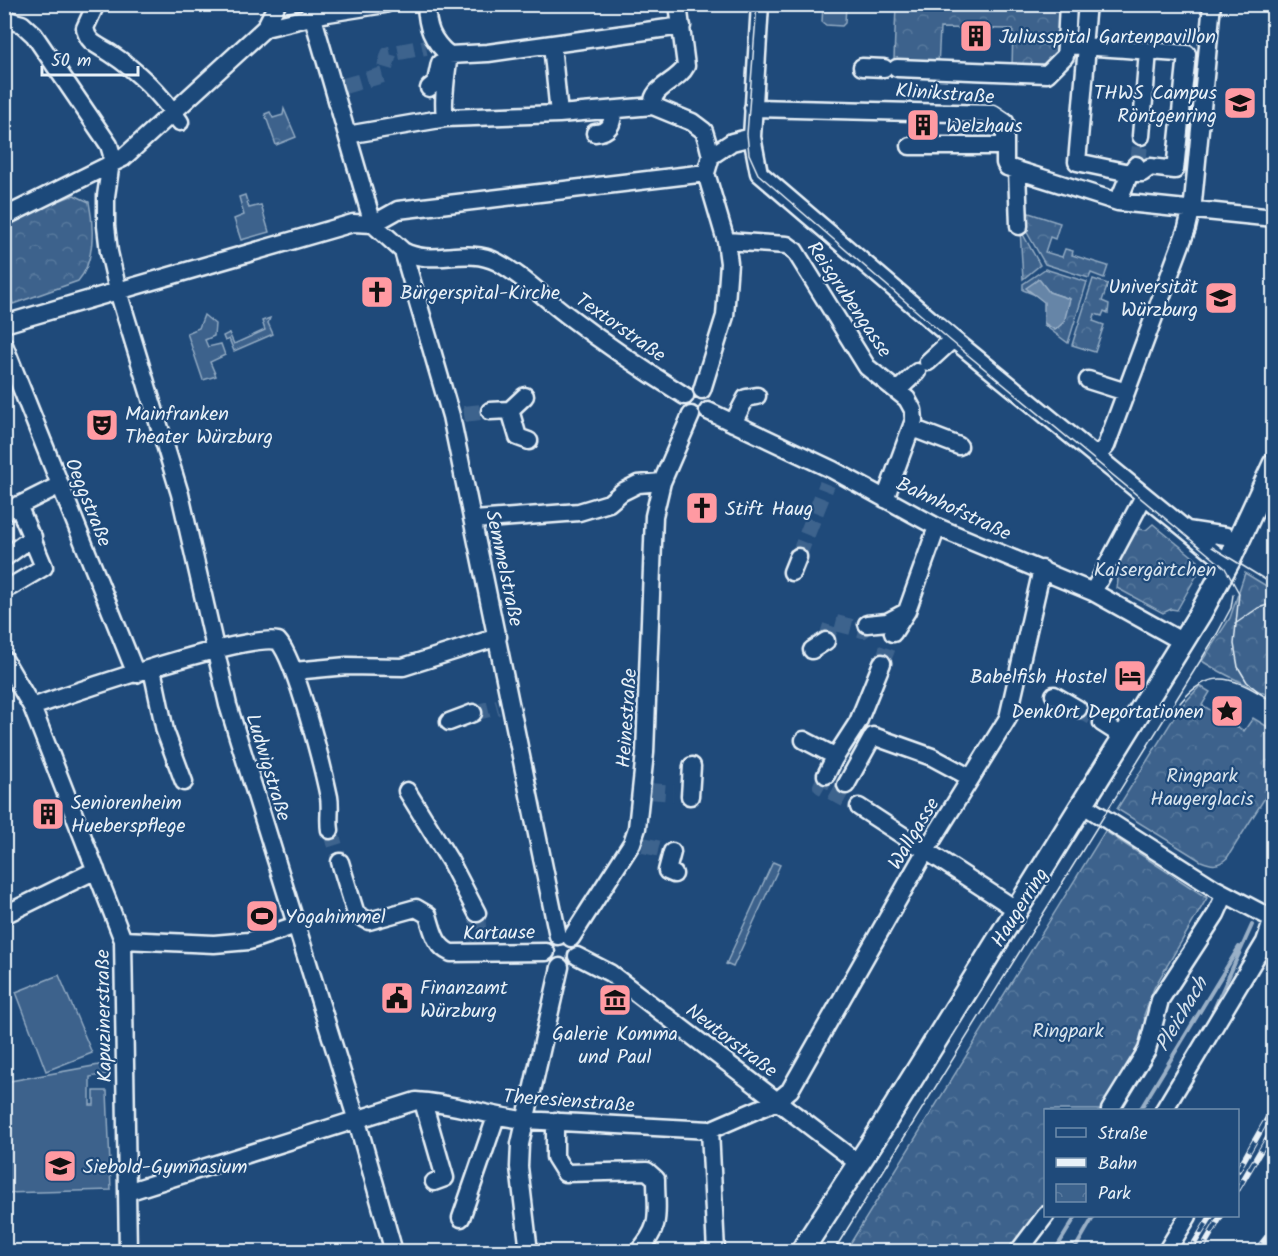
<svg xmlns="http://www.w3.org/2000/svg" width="1278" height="1256" viewBox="0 0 1278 1256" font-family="Kalam,sans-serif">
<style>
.green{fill:#3c628c;stroke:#92aac2;stroke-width:1.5}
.park{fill:url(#park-crowns);stroke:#92aac2;stroke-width:1.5}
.water{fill:#6685a7;stroke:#9ab0c7;stroke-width:1.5}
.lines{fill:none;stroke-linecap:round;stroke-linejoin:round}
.stream{stroke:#9ab0c7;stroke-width:4}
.minor-tunnel{stroke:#3d638d;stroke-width:16;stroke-dasharray:16 8;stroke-linecap:butt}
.minor-casing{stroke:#e8f1f8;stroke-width:21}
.major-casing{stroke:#e8f1f8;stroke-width:26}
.minor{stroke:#1f4a7a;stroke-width:16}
.major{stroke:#1f4a7a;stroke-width:21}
.tram{stroke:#e8f1f8;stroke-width:1.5}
.rail-casing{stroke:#e8f1f8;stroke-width:6}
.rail{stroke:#1f4a7a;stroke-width:4;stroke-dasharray:11;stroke-linecap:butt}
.labels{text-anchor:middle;stroke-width:4.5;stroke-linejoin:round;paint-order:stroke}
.poi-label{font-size:20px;fill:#e8f1f8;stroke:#1f4a7a;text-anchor:start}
.street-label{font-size:20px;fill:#e8f1f8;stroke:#1f4a7a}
.park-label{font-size:20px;fill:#d7e3ed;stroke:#1f4a7a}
.water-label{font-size:21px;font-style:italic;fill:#d4e1ec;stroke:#1f4a7a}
</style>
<defs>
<pattern id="park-crowns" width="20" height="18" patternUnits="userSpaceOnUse" patternTransform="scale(1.5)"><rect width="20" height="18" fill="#3c628c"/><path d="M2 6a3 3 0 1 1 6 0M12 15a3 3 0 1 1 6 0" fill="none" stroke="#58799d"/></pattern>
</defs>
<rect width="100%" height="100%" fill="#1f4a7a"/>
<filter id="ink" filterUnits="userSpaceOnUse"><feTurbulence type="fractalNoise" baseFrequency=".0167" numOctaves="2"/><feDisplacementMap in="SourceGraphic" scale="12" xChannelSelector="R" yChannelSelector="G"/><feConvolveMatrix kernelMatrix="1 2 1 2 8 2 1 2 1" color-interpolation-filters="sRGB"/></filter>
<g filter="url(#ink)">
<path class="green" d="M823 5H846L845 23 842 26 826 25 822 22Z
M245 195 249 208 261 205 269 232 241 240 234 219 244 215 239 197Z
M204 315 215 324 214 336 205 340 208 347 221 344 225 355 210 362 216 376 203 380 187 333 199 328Z
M270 318 268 323 273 334 234 351 229 339 225 341 223 336 229 333 234 344 265 330 262 321Z
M773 862 780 865 733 967 726 964Z
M59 975 92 1053 46 1071 16 992Z
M105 1064 106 1074 90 1077V1105H94V1091H107L111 1190 5 1193V1082Z"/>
<path class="park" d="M896 5H1064L1061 48 1048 67H1012L1013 29 940 28 938 67 894 60Z
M284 109 296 137 276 145 265 114 270 112 273 118 283 115Z
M74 195 89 202C94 226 95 262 78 281L13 304 5 280 4 222Z
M1029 213 1060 223 1055 239 1050 237 1045 252 1062 257 1065 249 1073 251 1072 255 1108 266 1104 278 1091 273 1089 278 1045 264 1025 229Z
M1020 229 1040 265 1023 279Z
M1045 269 1087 282 1068 343 1044 325 1047 326 1070 299 1049 292 1038 279 1028 291 1038 296 1023 290V284Z
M1093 279 1108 284 1102 301 1109 304 1108 313 1104 311 1102 316 1095 314 1093 321 1104 325 1095 352 1072 345Z
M1153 524 1198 561 1195 567 1198 573 1177 610 1171 609 1163 613 1117 588 1118 580 1112 573 1138 529 1146 530Z
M1245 573 1273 590V698C1249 685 1225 676 1202 661L1230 618Z
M1200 686 1210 692 1202 705 1244 731 1253 718 1273 730V785L1227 858C1218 866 1213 866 1201 861L1117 809 1180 708Z
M1105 831 1207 898 1154 988 1144 1015 1146 1031 1135 1060 1105 1110H1046L1045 1207 1008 1251 845 1252Z"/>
<path class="water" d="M1039 279 1049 292 1070 299 1064 322 1055 330 1044 323V302L1026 288Z"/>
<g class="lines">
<path class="stream" d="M1209 1020 1252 925
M1140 1110 1239 947
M1054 1252 1076 1216
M1073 1252 1094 1216"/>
<path class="minor-tunnel" d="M344 86 383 75 389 54 426 47
M1138 163 1141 136
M464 414 490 411
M798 557 827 484
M826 641 832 622 863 630 867 624
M882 663 893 633
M1078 709 1102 723
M473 713 498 707
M826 775 821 786 859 807
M649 791 673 793
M330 830 340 862
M643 845 665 850
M477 913 479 941"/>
<g class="minor-casing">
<path id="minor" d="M96 4 85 28C88 44 98 45 110 53 139 72 161 94 180 122
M309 4 373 224
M426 4C427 27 431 40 449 55 447 68 441 109 446 118
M760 4 752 137 759 173 953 339 1228 564
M1068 4 1066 45C1106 47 1147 51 1187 54L1175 170 1150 167 1142 173H1130L1077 162 1087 46
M4 19 22 24 34 35 109 145 112 155 106 196V226L109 252 118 291 180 494 228 705 357 1121 394 1252
M265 28 277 4
M552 45 559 114
M1083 46 1087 4
M449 55 488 53 682 26
M862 67 884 68
M897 68 1047 74 1065 56 1066 45
M429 88 436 82 440 63H444
M653 106C650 87 678 82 686 66L678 4
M753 108 993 114 1005 122V163L1007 167 1118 202 1274 218
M595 133C610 132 613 124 613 110
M347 135 446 118 559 114 653 106 692 122 704 131 708 144 711 156 706 173 726 241 729 263 725 316 702 390
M1141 136 1148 51
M910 146H1005
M711 156 732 142 752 137
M1017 170 1019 226
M1118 202 1130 173 1136 165
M4 217 123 158 265 28 328 13 385 4
M373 224 403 251 451 416 558 936
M726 241 787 245 795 251 867 367 907 399 913 410 914 420 885 499
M403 251C432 267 466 246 497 262 522 275 544 298 567 315 605 344 645 371 685 396
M4 324 353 223 373 224 398 210 706 173
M4 345 136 674
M928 362 953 339
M1088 380 1126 392
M898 390 917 372
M510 410 518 437 529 441
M490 411 510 410 525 396
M708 411 833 470 937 527 1093 592 1183 642
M733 423 746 398 757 396
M912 428 959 446
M1096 457 1106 446 1187 228 1193 202 1212 4
M4 513 60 485
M474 520 579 512 609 503 622 492 638 484 662 482
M1187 530 1226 536
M4 558 33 537
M792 572 798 557
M10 587 44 567 18 505
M1093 592 1144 496
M867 624 887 622 906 612
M893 633 907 611 937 527
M812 650 826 641
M4 659 32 707 123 940 128 1252
M152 669 165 731 184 782
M294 671 347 666 403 667 498 637
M1054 695 1078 709
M32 707C72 693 247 633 278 641 296 660 323 768 329 797 331 808 328 819 330 830
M449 722 473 713
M1102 723 1124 737
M804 740 829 753 834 759 858 722 882 663
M826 775 834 759
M846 785 873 736 932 757 971 778
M407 791 450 861 477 913
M690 796 692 766
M1082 804 1214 888 1273 919 1265 942 1164 1110
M859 807 1017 910
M672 852 667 871 674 874
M340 862 356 914 369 921 416 908 428 915C433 931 435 946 451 953L546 952
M4 915 96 870
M571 938 632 843 637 828 645 753 654 516 662 482 691 415
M123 940 214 944 249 941 296 925
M577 956 610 973 858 1163
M423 1102 445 1178 434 1182
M1110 1110 1147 1050 1160 1000 1216 914 1225 894
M555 1121V1157L565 1173 647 1171 656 1179C656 1214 663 1224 638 1252
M710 1130 716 1252
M127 1192 416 1101C453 1103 487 1116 524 1120L710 1130 777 1101 790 1090 925 852 1008 718 1042 569
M461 1218 496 1117
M529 1252 519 1167 520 1144 560 967
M1018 1252 1046 1215
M1166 1252 1188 1216"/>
</g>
<g class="major-casing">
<path id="major" d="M801 1252 879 1132 1200 614 1230 559 1274 464"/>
</g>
<use href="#minor" class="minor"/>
<use href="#major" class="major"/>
<path class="tram" d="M757 4 747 134 749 154 758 174 951 341 1225 568 1239 593 1234 644 1238 667 1247 682 1265 697
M1212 547 1274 585
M1235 624 1258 608 1274 603
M1180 703C1212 663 1238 680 1274 702
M833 1252 1217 634 1231 608 1233 595"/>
<g class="rail-casing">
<path id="rail" d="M1238 1170 1274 1107
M1238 1189 1274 1128
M1189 1252 1211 1216
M1200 1252 1221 1216
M1255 1252 1274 1228
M1273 1252 1274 1251"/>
</g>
<use href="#rail" class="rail"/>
</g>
</g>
<defs>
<g id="building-square" transform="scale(1.725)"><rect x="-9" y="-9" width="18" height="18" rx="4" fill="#ff9aa2" stroke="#1f4a7a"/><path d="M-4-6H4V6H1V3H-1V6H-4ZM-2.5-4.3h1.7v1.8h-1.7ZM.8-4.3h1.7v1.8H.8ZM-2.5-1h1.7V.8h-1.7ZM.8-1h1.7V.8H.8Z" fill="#111"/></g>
<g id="university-square" transform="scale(1.725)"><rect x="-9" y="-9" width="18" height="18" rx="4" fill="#ff9aa2" stroke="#1f4a7a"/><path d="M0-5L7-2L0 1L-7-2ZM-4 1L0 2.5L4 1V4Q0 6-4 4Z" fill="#111"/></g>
<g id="church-square" transform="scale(1.725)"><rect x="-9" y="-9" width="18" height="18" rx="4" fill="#ff9aa2" stroke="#1f4a7a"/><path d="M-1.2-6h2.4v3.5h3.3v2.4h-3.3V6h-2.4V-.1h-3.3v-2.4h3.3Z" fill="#111"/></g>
<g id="theatre-square" transform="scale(1.725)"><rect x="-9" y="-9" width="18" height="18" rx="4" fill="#ff9aa2" stroke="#1f4a7a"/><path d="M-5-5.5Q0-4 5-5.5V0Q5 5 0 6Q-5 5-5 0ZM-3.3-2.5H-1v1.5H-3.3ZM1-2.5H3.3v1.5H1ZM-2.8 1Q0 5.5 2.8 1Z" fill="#111"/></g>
<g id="hotel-square" transform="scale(1.725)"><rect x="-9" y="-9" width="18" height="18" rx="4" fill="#ff9aa2" stroke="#1f4a7a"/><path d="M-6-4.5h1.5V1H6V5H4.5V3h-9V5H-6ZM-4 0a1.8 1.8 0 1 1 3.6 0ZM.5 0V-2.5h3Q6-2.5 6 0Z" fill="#111"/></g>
<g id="sight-square" transform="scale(1.725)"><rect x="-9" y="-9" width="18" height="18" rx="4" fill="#ff9aa2" stroke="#1f4a7a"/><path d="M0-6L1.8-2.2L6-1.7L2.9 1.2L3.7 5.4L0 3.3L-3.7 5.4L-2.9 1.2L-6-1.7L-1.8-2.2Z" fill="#111"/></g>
<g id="stadium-square" transform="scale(1.725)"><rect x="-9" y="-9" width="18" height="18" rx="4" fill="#ff9aa2" stroke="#1f4a7a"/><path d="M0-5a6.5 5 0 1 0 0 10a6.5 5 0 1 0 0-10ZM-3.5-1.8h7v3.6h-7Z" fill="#111"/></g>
<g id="civic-square" transform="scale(1.725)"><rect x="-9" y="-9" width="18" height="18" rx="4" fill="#ff9aa2" stroke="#1f4a7a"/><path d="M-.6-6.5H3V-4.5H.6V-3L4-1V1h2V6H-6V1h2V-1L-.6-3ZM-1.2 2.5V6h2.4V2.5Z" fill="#111"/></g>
<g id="museum-square" transform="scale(1.725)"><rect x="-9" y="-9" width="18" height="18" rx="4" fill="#ff9aa2" stroke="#1f4a7a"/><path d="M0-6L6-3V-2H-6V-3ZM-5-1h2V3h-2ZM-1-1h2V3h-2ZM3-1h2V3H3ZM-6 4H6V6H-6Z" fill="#111"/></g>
<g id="school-square" transform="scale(1.725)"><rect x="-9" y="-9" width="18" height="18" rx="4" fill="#ff9aa2" stroke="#1f4a7a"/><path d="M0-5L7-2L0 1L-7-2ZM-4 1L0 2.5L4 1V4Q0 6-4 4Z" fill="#111"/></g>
</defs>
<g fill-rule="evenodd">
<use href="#building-square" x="976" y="36"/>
<use href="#university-square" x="1240" y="103"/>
<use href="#building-square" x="923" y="125"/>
<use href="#church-square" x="377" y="292"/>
<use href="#university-square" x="1221" y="298"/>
<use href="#theatre-square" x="102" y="425"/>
<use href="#church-square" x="702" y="508"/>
<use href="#hotel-square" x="1130" y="676"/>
<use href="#sight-square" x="1227" y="711"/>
<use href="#building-square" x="48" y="814"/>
<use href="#stadium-square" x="262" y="916"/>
<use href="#civic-square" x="397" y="998"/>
<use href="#museum-square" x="615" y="1000"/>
<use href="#school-square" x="60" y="1166"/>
</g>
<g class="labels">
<g class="poi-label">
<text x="999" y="43">Juliusspital Gartenpavillon</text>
<text x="1217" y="99" text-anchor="end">THWS Campus<tspan x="1217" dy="23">Röntgenring</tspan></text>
<text x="946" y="132">Welzhaus</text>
<text x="1198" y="293" text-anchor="end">Universität<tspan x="1198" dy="23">Würzburg</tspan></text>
<text x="400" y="299">Bürgerspital-Kirche</text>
<text x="125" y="420">Mainfranken<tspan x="125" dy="23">Theater Würzburg</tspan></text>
<text x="725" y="515">Stift Haug</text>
<text x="1107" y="683" text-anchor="end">Babelfish Hostel</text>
<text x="1204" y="718" text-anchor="end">DenkOrt Deportationen</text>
<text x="71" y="809">Seniorenheim<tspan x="71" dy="23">Hueberspflege</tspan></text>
<text x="285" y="923">Yogahimmel</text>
<text x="420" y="994">Finanzamt<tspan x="420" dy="23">Würzburg</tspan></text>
<text x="615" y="1040" text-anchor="middle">Galerie Komma<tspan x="615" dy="23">und Paul</tspan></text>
<text x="83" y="1173">Siebold-Gymnasium</text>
</g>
<g class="street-label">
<text transform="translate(945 93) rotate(4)" y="7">Klinikstraße</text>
<text transform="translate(850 299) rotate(56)" y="7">Reisgrubengasse</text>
<text transform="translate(621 327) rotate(35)" y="7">Textorstraße</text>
<text transform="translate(89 502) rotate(68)" y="7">Oeggstraße</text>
<text transform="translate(954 508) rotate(25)" y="7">Bahnhofstraße</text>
<text transform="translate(505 568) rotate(78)" y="7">Semmelstraße</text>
<text transform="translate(626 718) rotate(-86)" y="7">Heinestraße</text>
<text transform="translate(269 767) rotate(73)" y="7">Ludwigstraße</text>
<text transform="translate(913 833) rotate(-59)" y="7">Wallgasse</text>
<text transform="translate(1019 907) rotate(-58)" y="7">Haugerring</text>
<text transform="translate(499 932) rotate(-1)" y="7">Kartause</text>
<text transform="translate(103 1016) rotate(-91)" y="7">Kapuzinerstraße</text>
<text transform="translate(732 1040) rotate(37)" y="7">Neutorstraße</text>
<text transform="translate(569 1100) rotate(4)" y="7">Theresienstraße</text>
</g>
<g class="park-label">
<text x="1155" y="576">Kaisergärtchen</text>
<text x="1202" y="782">Ringpark<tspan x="1202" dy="23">Haugerglacis</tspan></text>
<text x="1068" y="1037">Ringpark</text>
</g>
<g class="water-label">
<text transform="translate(1181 1014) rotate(-59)" y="7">Pleichach</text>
</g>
</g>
<rect width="1278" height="1256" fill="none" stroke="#1f4a7a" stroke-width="24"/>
<rect x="12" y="12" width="1254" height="1232" fill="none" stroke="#e8f1f8" stroke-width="2" filter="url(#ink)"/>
<rect x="1044" y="1109" width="195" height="108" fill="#1f4a7a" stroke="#6f8dac" stroke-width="1.5"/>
<rect x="1056" y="1128" width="30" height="9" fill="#1f4a7a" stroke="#6f8dac" stroke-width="1.5"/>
<text x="1098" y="1139" font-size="18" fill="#e8f1f8">Straße</text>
<rect x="1056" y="1158" width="30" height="9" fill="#e8f1f8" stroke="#6f8dac" stroke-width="1.5"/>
<text x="1098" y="1169" font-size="18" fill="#e8f1f8">Bahn</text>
<rect x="1056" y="1184" width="30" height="18" fill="url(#park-crowns)" stroke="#6f8dac" stroke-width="1.5"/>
<text x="1098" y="1199" font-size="18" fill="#e8f1f8">Park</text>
<path d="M42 66v9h96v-9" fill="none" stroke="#e8f1f8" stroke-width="3"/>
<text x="51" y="66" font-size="18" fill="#e8f1f8" stroke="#1f4a7a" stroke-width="4.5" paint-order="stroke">50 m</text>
</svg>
